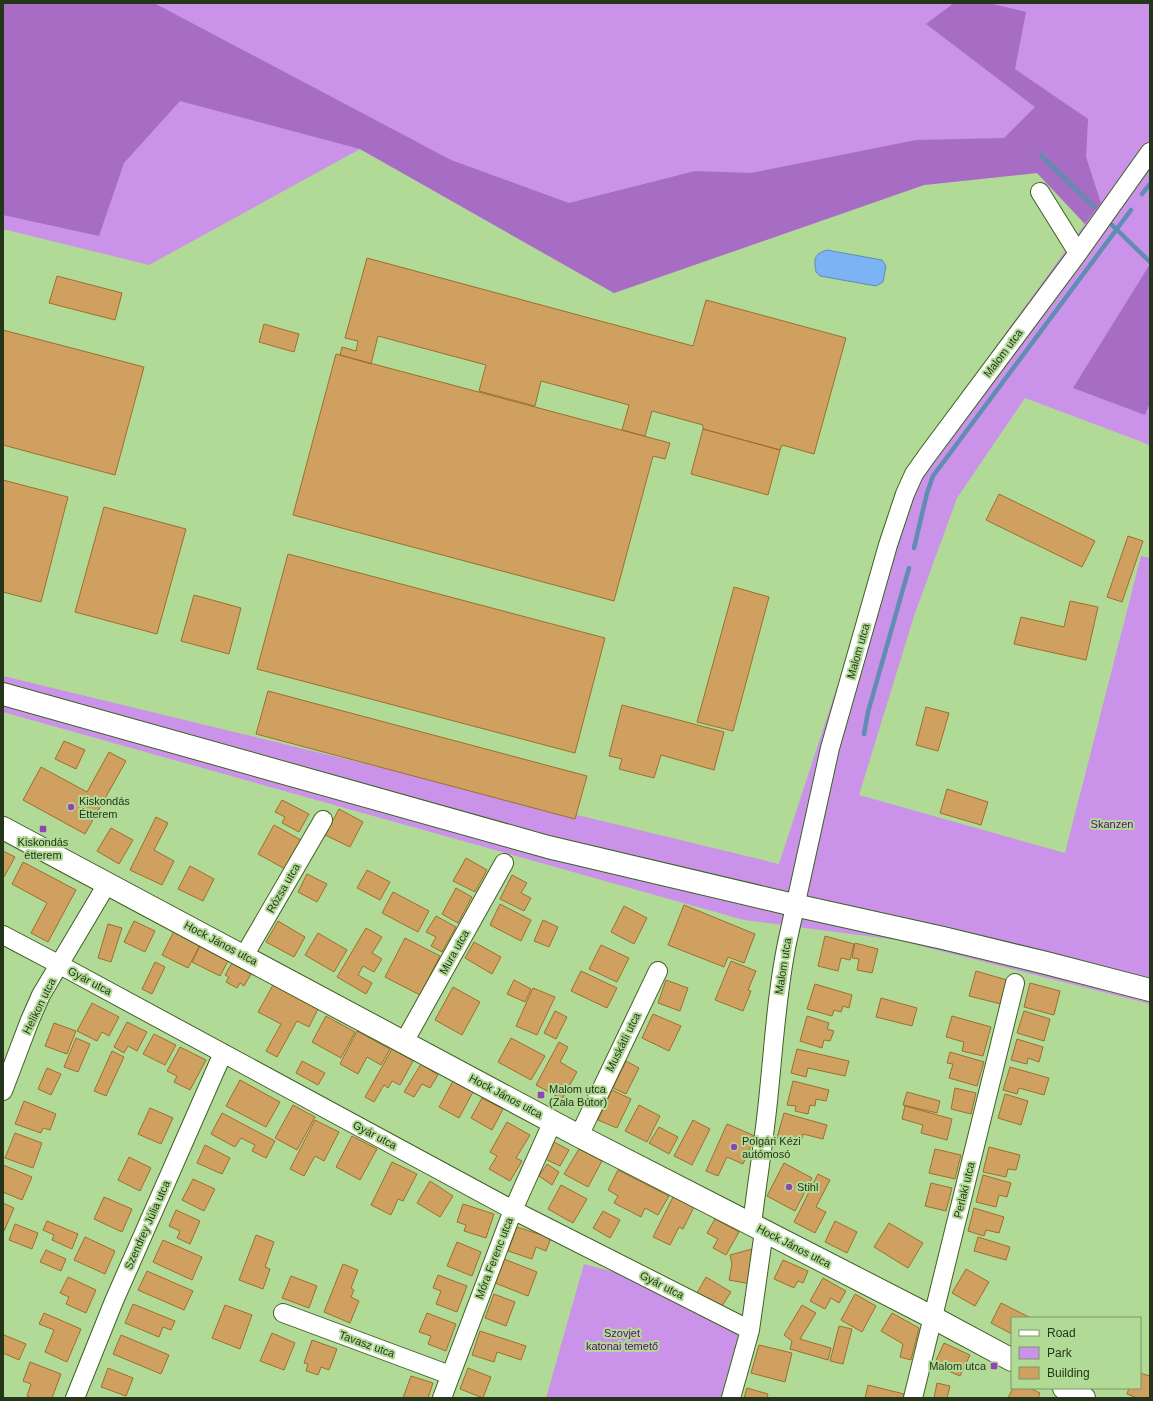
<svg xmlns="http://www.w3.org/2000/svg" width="1153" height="1401" viewBox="0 0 1153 1401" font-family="Arial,sans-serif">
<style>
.green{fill:#ca92e8}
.forest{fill:#a76dc4}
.water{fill:#7bb3f4;stroke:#618db3}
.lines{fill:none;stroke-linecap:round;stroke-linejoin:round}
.stream{stroke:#618db3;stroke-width:4.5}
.building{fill:#d0a061;stroke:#9c6f2e}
.minor-casing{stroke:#3e6022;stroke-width:20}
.tertiary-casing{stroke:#3e6022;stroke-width:24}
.primary-casing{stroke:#3e6022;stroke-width:24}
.minor{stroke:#fff;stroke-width:18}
.tertiary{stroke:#fff;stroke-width:22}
.primary{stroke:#fff;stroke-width:22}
.poi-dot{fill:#9144b5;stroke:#b2da97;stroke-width:1.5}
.labels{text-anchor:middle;stroke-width:4;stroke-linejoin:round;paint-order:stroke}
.street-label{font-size:11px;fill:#25351a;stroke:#b2da97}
.poi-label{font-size:11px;fill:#25351a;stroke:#b2da97;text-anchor:start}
.park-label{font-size:11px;fill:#5a0879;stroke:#b2da97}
</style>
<rect width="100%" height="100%" fill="#b2da97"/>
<path class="green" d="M3 3H1150V445L1025 398 957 498 914 616 859 795 1065 853 1141 556 1150 558V1004L897 940 744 920 3 712V676L779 864 885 540 906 470 1085 224 1037 173 924 185 614 293 360 149 149 265 3 229Z
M584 1264 621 1274 739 1334 721 1398H546Z"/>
<path class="forest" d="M3 3H154L451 160 569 203 695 171 751 173 916 140 1004 138 1035 107 926 24 954 3H989L1026 12 1015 69 1088 119 1086 157 1101 203 1085 224 1037 173 924 185 614 293 360 149 180 101 124 163 99 236 3 215Z
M1150 264V403L1145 415 1073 388Z"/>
<path class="water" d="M827 250 882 260 886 266 883 282 876 286 820 276 816 272C814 260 813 254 827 250Z"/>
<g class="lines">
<path class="stream" d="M1041 155 1094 207
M1142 194 1150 184
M1112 225 1150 262
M914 548 927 493 933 476 1131 210
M864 734 868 712 909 568"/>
</g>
<path class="building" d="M367 258 693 346 706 300 846 338 814 454 782 445 780 450 703 429V425L652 411 645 436 622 430 629 405 541 381 535 406 479 391 486 365 378 336 371 364 340 355 342 347 356 351 358 341 345 338Z
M57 276 122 293 115 320 49 303Z
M264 324 299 334 294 352 259 342Z
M3 330 144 367 115 475 3 445Z
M336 354 670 443 665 459 653 456 614 601 293 515Z
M703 429 780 450 768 495 691 474Z
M3 480 68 497 41 602 3 592Z
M999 494 1095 541 1082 567 986 520Z
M104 507 186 529 157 634 75 612Z
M1128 536 1143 541 1122 602 1107 597Z
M288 554 605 638 575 753 257 669Z
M734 587 769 597 733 731 697 722Z
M194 595 241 608 229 654 181 641Z
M1070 601 1098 607 1086 660 1014 644 1021 617 1064 627Z
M268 691 587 776 575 819 256 734Z
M622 705 724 732 714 770 661 755 654 778 619 769 622 759 609 756Z
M926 707 949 713 938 751 916 745Z
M64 741 85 750 76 769 55 759Z
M109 752 126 761 85 834 23 800 41 767 87 792Z
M947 789 988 802 981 825 940 813Z
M282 800 309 814 299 832 282 823 285 817 275 812Z
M339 809 363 822 350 847 325 835Z
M156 817 168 823 154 850 174 861 162 885 130 870Z
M274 825 301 840 285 869 258 854Z
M111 828 133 840 119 864 97 851Z
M3 851 15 857 4 877 3 876Z
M466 858 487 870 475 892 453 881Z
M23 862 76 890 48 942 31 933 47 903 12 884Z
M190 866 214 879 203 901 178 889Z
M367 870 390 882 380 900 357 888Z
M307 874 327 884 317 902 298 892Z
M512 875 527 883 521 893 531 898 524 911 500 899Z
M456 888 472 897 458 923 442 914Z
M393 892 429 911 418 932 382 913Z
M500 904 531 920 521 941 490 925Z
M684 905 755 934 744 963 728 957 724 967 668 945Z
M624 906 647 918 634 944 611 932Z
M436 916 456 927 442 952 431 946 436 937 426 932Z
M543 920 558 927 549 947 534 941Z
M134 921 155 931 145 952 124 942Z
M278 921 305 937 294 957 266 942Z
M108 924 122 928 111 962 98 958Z
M366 928 382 937 372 953 382 959 374 972 363 966 358 975 372 983 366 994 337 977Z
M174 931 200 945 188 968 162 955Z
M318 933 347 950 334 972 305 955Z
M825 936 854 944 850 960 841 958 838 971 818 966Z
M405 938 440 956 420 995 385 977Z
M474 942 501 957 492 974 465 958Z
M855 943 878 949 872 973 857 970 859 959 852 958Z
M601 945 629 958 617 982 589 969Z
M200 946 228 961 220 976 192 962Z
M731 961 756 971 748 990 751 991 743 1011 715 1000Z
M155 962 165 967 152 994 142 989Z
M232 963 251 974 244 986 240 983 237 988 226 982 229 977 225 975Z
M581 971 617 988 607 1008 571 991Z
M976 971 1007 980 1001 1004 969 996Z
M514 980 531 989 525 1002 507 994Z
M666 980 688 988 680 1011 658 1003Z
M1030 983 1060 991 1054 1015 1024 1007Z
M815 984 852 995 849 1008 843 1006 841 1012 834 1010 832 1016 807 1009Z
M273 985 318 1009 309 1027 297 1021 277 1057 266 1051 281 1024 258 1012Z
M453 987 480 1002 462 1035 435 1020Z
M533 988 555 997 537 1035 516 1026Z
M881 998 917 1008 912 1026 876 1017Z
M92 1003 119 1017 109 1036 102 1032 97 1041 77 1031Z
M555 1011 567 1017 556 1039 544 1033Z
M1024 1011 1050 1019 1044 1041 1017 1033Z
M653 1014 681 1026 669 1051 642 1038Z
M326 1016 355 1032 341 1058 312 1042Z
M807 1016 829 1023 827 1029 834 1031 830 1041 824 1040 822 1048 800 1041Z
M952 1016 991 1027 983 1056 962 1051 964 1042 946 1037Z
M127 1022 147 1032 137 1051 128 1046 124 1053 114 1047Z
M54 1023 76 1031 67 1054 45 1046Z
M357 1031 390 1049 381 1065 367 1057 358 1074 340 1064Z
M154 1034 176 1045 165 1065 143 1054Z
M76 1038 90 1044 78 1072 64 1067Z
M511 1038 545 1056 531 1080 498 1062Z
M1017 1039 1043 1047 1039 1062 1028 1058 1027 1064 1011 1060Z
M559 1042 568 1047 560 1062 577 1072 562 1099 536 1085Z
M180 1047 206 1060 190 1090 174 1082 177 1076 167 1071Z
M392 1049 413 1061 400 1085 392 1081 388 1088 384 1085 374 1102 365 1097Z
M797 1049 849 1061 845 1076 808 1068 806 1077 791 1073Z
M112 1051 124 1057 106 1096 94 1091Z
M950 1052 984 1062 977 1086 949 1078 953 1064 947 1063Z
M302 1061 325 1073 318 1085 296 1073Z
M626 1061 639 1068 626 1094 613 1088Z
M421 1064 438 1075 430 1088 422 1084 414 1097 404 1092Z
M1010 1067 1049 1078 1044 1095 1019 1088 1017 1094 1003 1090Z
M47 1068 61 1074 51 1095 38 1089Z
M240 1080 280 1102 266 1127 226 1106Z
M453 1081 473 1092 459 1118 439 1107Z
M793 1081 829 1090 826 1101 816 1099 815 1106 810 1105 808 1114 795 1111 796 1106 787 1105Z
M955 1088 976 1093 971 1114 951 1109Z
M612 1090 631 1099 617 1128 598 1120Z
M907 1092 940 1101 937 1113 903 1105Z
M1005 1094 1028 1101 1021 1125 998 1118Z
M482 1098 503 1109 492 1130 471 1118Z
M24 1101 56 1114 50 1130 43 1128 41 1133 15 1124Z
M293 1105 315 1117 297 1150 275 1138Z
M639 1105 660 1116 647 1142 625 1131Z
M905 1106 952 1119 947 1140 921 1133 923 1125 902 1119Z
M150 1108 173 1118 161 1144 138 1134Z
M222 1113 275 1141 266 1158 252 1151 255 1145 241 1138 235 1147 211 1134Z
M784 1113 827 1125 823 1139 803 1134 800 1144 777 1138Z
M315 1120 339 1132 324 1161 315 1156 304 1176 290 1169Z
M693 1120 710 1129 692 1165 674 1156Z
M507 1122 530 1135 516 1158 522 1161 510 1181 489 1169 497 1156 490 1152Z
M727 1124 755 1136 743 1164 727 1157 718 1176 706 1171Z
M659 1127 678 1137 669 1154 649 1143Z
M15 1133 42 1143 33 1168 5 1158Z
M352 1136 377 1149 360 1180 336 1167Z
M554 1142 569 1150 560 1166 545 1159Z
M205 1145 230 1158 222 1174 197 1163Z
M989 1147 1020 1155 1016 1170 1008 1169 1006 1177 983 1172Z
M579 1149 602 1161 588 1187 564 1174Z
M935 1149 961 1155 955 1179 929 1173Z
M129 1157 151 1168 140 1191 118 1180Z
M392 1162 417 1174 403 1201 398 1199 391 1215 371 1205Z
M784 1163 812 1178 795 1211 767 1196Z
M547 1164 559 1172 552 1185 539 1176Z
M3 1165 32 1177 22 1200 3 1192Z
M618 1170 669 1196 658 1215 645 1208 641 1217 614 1203 618 1196 608 1190Z
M818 1174 830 1180 816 1207 826 1212 815 1233 794 1222Z
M983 1175 1011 1183 1007 1197 999 1195 996 1207 976 1202Z
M193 1179 215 1189 204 1211 182 1200Z
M430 1181 453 1196 440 1217 417 1203Z
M931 1183 952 1188 946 1211 925 1206Z
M561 1185 587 1199 573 1223 548 1209Z
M104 1197 132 1209 122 1232 94 1219Z
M673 1197 694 1207 683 1229 679 1227 670 1245 653 1237Z
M3 1203 14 1208 4 1231H3Z
M463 1204 494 1214 486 1238 464 1231 466 1225 457 1222Z
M974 1208 1004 1217 999 1233 986 1230 984 1236 968 1231Z
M176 1210 200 1221 190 1244 177 1238 180 1231 169 1226Z
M603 1211 620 1220 610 1238 593 1228Z
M715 1219 739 1232 726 1255 713 1248 718 1239 707 1233Z
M47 1221 78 1234 72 1249 52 1240 54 1235 43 1230Z
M835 1221 857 1232 847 1253 825 1242Z
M889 1223 923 1243 908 1268 874 1247Z
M15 1224 38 1233 32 1249 9 1240Z
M517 1227 551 1238 546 1251 536 1247 532 1259 508 1251Z
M256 1235 274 1242 265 1267 270 1269 263 1289 239 1280Z
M85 1237 115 1251 105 1274 74 1260Z
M978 1237 1010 1247 1006 1260 974 1251Z
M163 1240 202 1257 192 1280 153 1262Z
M457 1242 481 1252 472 1276 447 1266Z
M752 1249 755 1260 751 1284 729 1280 732 1264 730 1255Z
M46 1250 66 1259 61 1271 40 1262Z
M504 1259 537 1272 528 1296 495 1283Z
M783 1260 808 1271 803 1283 798 1281 794 1288 774 1279Z
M343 1264 358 1270 351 1288 354 1290 351 1297 359 1301 350 1323 324 1312Z
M966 1269 989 1282 975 1306 952 1293Z
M147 1271 193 1291 184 1310 138 1290Z
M438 1275 467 1286 457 1312 436 1304 441 1291 433 1288Z
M291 1276 317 1286 309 1308 282 1298Z
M68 1277 96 1290 86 1313 66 1304 69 1297 60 1293Z
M706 1277 731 1292 720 1309 696 1295Z
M823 1278 846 1291 839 1303 831 1298 825 1309 810 1301Z
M494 1294 515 1302 506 1326 485 1318Z
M855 1294 876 1306 862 1332 841 1320Z
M1001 1303 1031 1318H1012V1334L991 1323Z
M133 1304 175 1321 171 1330 163 1327 159 1337 125 1323Z
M225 1305 252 1315 240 1349 212 1338Z
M802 1305 816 1313 800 1339 831 1348 828 1360 790 1349 792 1341 784 1335Z
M44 1313 81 1329 67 1362 45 1352 54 1330 39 1324Z
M427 1313 456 1324 446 1351 428 1344 431 1336 419 1332Z
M892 1313 919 1328 911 1360 900 1357 903 1344 881 1331Z
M839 1326 852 1329 843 1364 830 1361Z
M480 1331 526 1346 521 1360 497 1352 494 1362 472 1355Z
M272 1333 295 1343 284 1370 260 1361Z
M4 1335 26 1344 19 1360 3 1353V1338Z
M121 1335 169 1355 161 1374 113 1354Z
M312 1340 337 1349 329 1370 321 1367 318 1375 306 1371 308 1364 304 1363Z
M944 1343 970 1355 960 1376 934 1365Z
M759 1345 792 1353 785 1382 751 1373Z
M30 1362 61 1374 52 1398H32L27 1396 31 1384 23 1381Z
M108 1368 133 1378 126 1396 101 1387Z
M468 1368 491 1377 483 1398 460 1389Z
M1140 1373 1150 1376V1398H1137L1127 1394 1129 1388H1140Z
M411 1376 433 1383 428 1398H403Z
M937 1383 950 1386 947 1398H934Z
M868 1385 904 1394 903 1398H865Z
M747 1388 768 1394 767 1398H744Z
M1013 1388H1030L1040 1393 1038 1398H1008Z"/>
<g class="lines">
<g class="minor-casing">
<path id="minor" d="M1040 192 1078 253
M3 935 60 965 513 1210 750 1330
M244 956 323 820
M404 1042 504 863
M3 1091 30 1020 41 995 107 884
M579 1136 658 971
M752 1225C757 1181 765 1136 769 1091 774 1042 777 992 787 943L830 748 888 545 905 494 914 474 926 457 1078 253 1150 152
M283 1313 450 1375
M75 1398 114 1301 223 1053
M442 1398 513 1210 553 1121
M731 1398 750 1330 764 1231
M913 1398 1015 983"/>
</g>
<g class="tertiary-casing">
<path id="tertiary" d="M3 694 548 847 794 905 943 938 1046 963 1150 990"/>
</g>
<g class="primary-casing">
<path id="primary" d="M3 828 579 1136 932 1317 1012 1360
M1064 1388 1084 1398"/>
</g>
<use href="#minor" class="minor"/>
<use href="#tertiary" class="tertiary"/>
<use href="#primary" class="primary"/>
</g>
<g class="poi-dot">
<circle cx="71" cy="807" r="4"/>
<rect x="39" y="825" width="8" height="8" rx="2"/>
<rect x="537" y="1091" width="8" height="8" rx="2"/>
<circle cx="734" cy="1147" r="4"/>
<circle cx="789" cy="1187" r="4"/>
<rect x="990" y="1362" width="8" height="8" rx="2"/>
</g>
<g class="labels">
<g class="street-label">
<text transform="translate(1003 353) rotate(-53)" y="4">Malom utca</text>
<text transform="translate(858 651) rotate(-74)" y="4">Malom utca</text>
<text transform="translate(283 888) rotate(-60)" y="4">Rózsa utca</text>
<text transform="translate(221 943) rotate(28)" y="4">Hock János utca</text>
<text transform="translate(454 952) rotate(-61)" y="4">Mura utca</text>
<text transform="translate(783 966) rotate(-81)" y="4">Malom utca</text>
<text transform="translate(90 981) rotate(28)" y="4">Gyár utca</text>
<text transform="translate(39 1006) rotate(-64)" y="4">Helikon utca</text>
<text transform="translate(623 1042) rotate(-64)" y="4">Muskátli utca</text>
<text transform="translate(506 1096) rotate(28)" y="4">Hock János utca</text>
<text transform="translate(375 1135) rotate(28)" y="4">Gyár utca</text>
<text transform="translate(964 1190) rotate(-76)" y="4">Perlaki utca</text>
<text transform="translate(147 1225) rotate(-66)" y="4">Szendrey Júlia utca</text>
<text transform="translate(794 1246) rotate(27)" y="4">Hock János utca</text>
<text transform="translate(494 1258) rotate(-69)" y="4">Móra Ferenc utca</text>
<text transform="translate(662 1285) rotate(27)" y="4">Gyár utca</text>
<text transform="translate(367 1344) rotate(20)" y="4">Tavasz utca</text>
</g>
<g class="poi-label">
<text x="79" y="805">Kiskondás<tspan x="79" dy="13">Étterem</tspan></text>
<text x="43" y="846" text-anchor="middle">Kiskondás<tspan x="43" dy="13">étterem</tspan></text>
<text x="549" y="1093">Malom utca<tspan x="549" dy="13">(Zala Bútor)</tspan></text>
<text x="742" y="1145">Polgári Kézi<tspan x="742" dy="13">autómosó</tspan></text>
<text x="797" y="1191">Stihl</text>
<text x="986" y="1370" text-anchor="end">Malom utca</text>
</g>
<g class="park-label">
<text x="1112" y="828">Skanzen</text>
<text x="622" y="1337">Szovjet<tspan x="622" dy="13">katonai temető</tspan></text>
</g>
</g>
<rect width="1153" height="1401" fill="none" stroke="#25351a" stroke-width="8"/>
<rect x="1011" y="1317" width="130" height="72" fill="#b2da97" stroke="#7a9865"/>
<rect x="1019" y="1330" width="20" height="6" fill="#ffffff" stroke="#7a9865"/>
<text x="1047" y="1337" font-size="12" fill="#25351a">Road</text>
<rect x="1019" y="1347" width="20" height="12" fill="#ca92e8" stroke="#7a9865"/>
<text x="1047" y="1357" font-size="12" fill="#25351a">Park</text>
<rect x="1019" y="1367" width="20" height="12" fill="#d0a061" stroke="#7a9865"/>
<text x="1047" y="1377" font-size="12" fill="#25351a">Building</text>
</svg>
